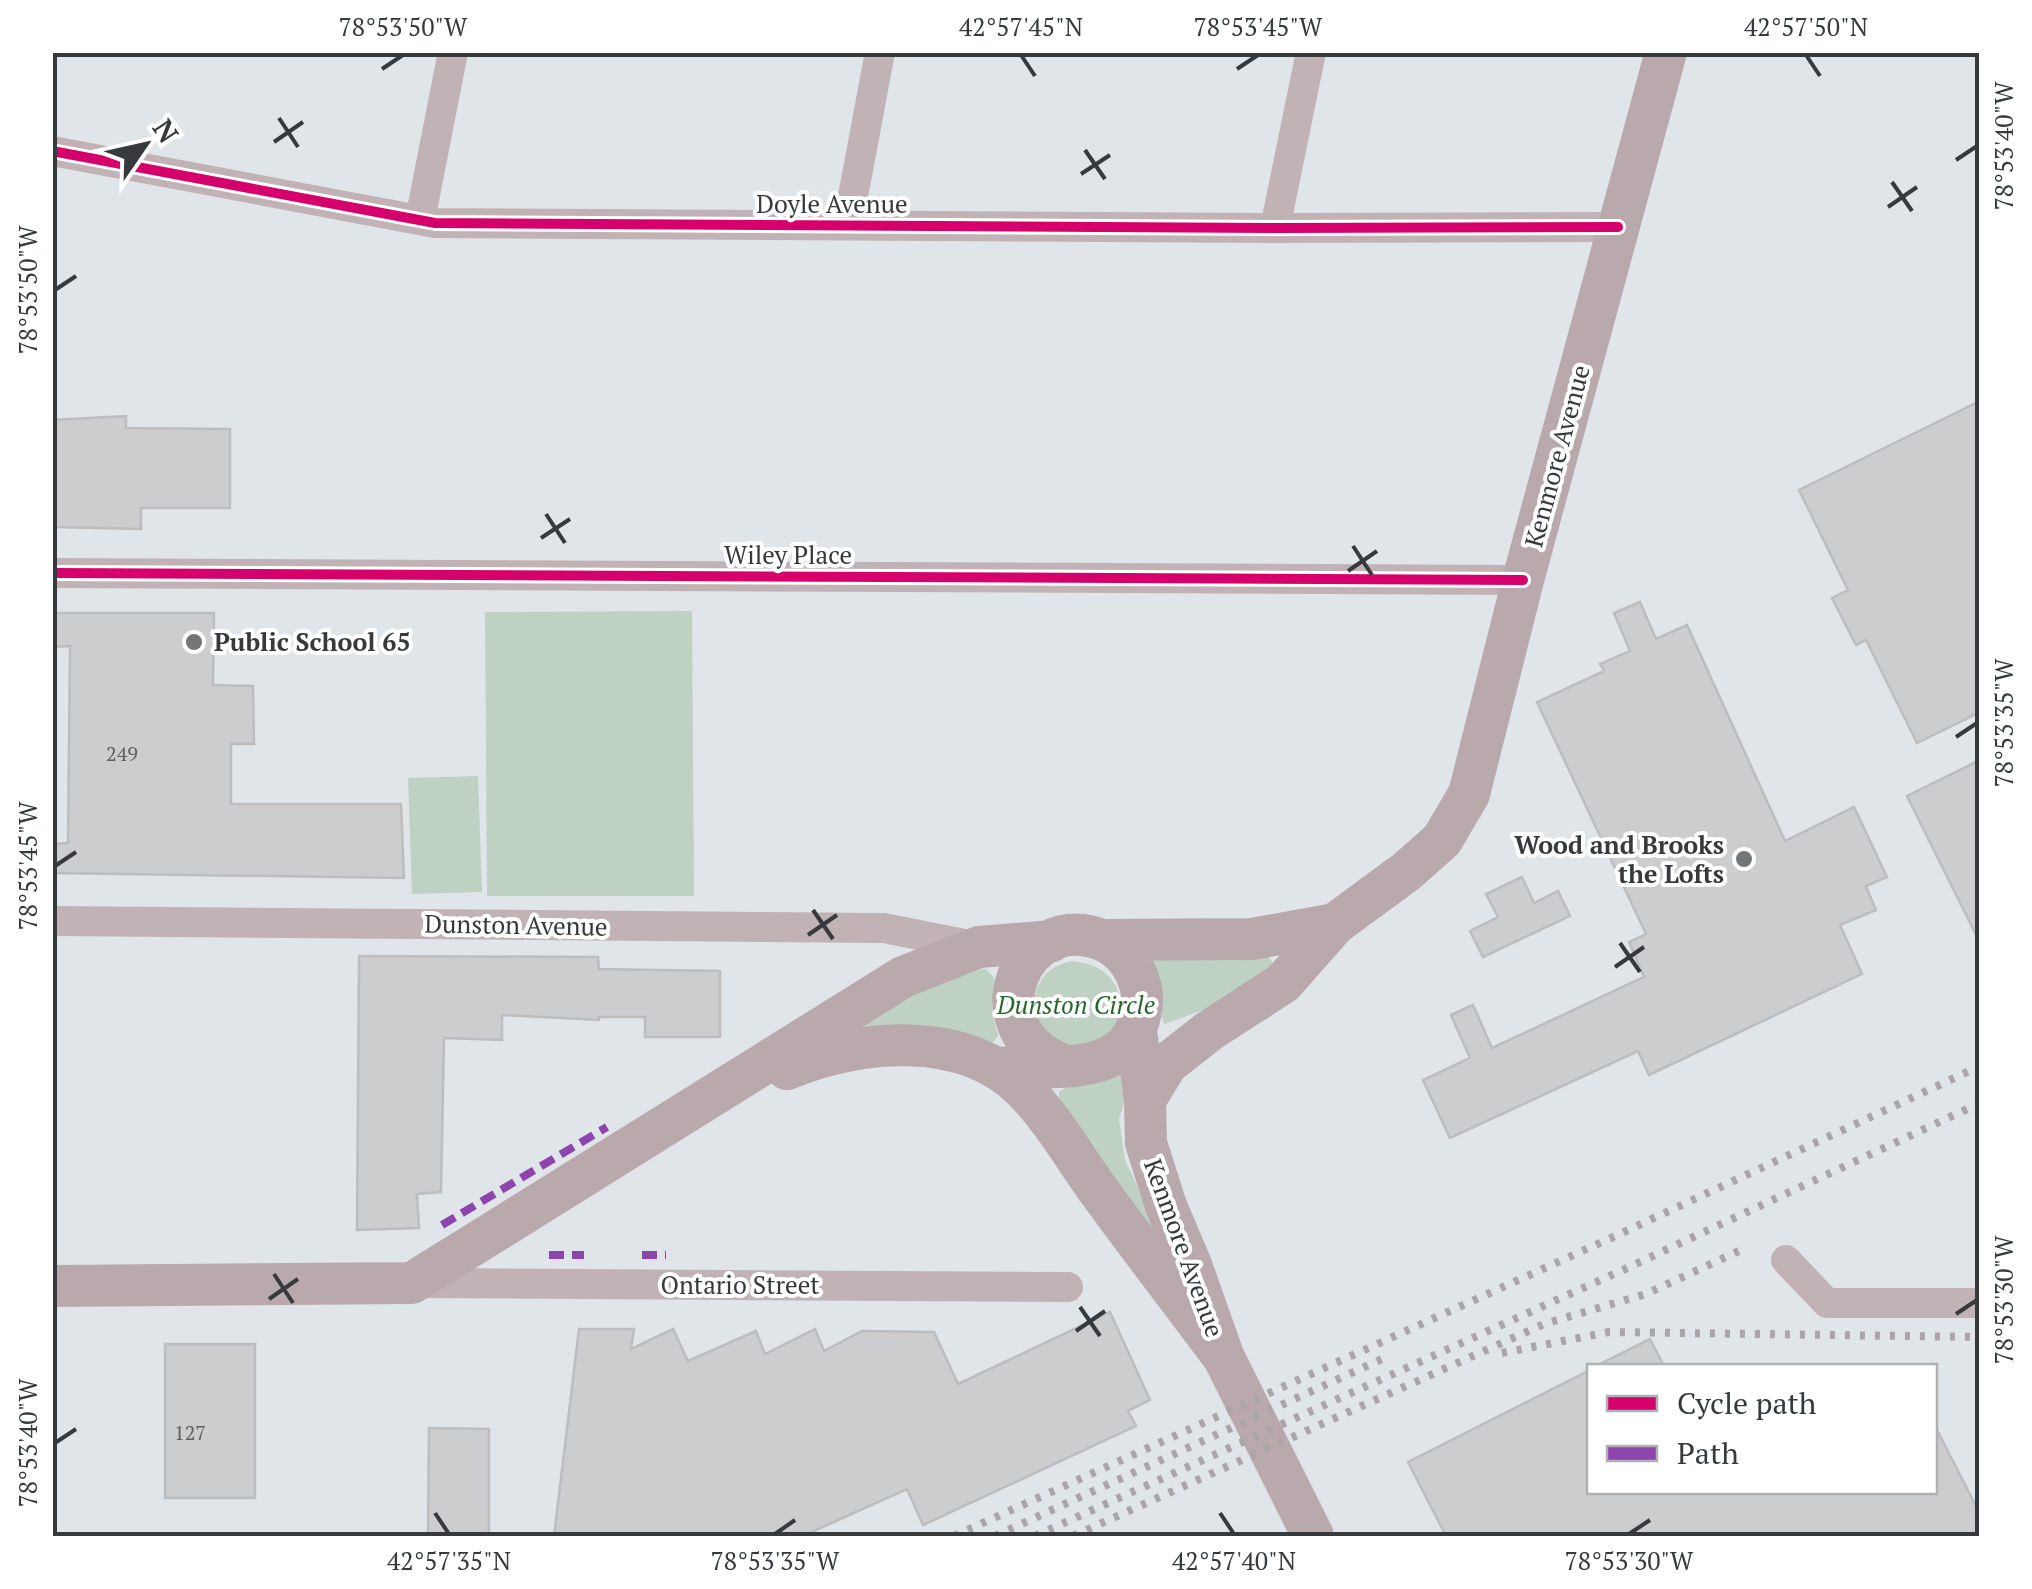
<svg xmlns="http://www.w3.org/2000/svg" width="2032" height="1589" viewBox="0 0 2032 1589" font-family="'PT Serif',serif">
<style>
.green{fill:#bed1c3}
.building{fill:#cccdce;stroke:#bdbdbe;stroke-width:2.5}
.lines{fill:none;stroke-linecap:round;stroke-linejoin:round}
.street{stroke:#c1b3b5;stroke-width:30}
.secondary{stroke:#b9a9ac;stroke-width:42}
.rail{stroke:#aaa5a9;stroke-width:8;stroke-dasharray:5 10;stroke-linecap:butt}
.quiet{stroke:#8e44ad;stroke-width:8;stroke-dasharray:15 8;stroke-linecap:butt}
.cycleway-casing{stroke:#fff;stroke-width:16}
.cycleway{stroke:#d6006c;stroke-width:10}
.ticks{fill:none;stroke:#363a3c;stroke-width:4}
.poi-dot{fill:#727679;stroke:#fff;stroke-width:4}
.labels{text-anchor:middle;stroke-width:8;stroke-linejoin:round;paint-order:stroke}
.number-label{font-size:20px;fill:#5e6163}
.street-label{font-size:25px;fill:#363a3c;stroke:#fff}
.poi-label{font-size:25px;font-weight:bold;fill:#363a3c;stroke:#fff;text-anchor:start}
.park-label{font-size:25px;font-style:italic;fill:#2a6530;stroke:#fff}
.neatline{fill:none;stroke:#363a3c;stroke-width:4}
.ticks-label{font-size:25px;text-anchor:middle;fill:#363a3c}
</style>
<rect width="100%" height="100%" fill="#e0e5ea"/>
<path class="green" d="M692 611 694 896H487L485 612Z
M478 776 482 892 412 894 408 778Z
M1154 953 1267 955 1273 963C1261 991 1193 1014 1164 1024L1152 981Z
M1072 961C1121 965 1136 1010 1100 1043L1059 1046 1032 1014C1036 985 1041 968 1072 961Z
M986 969 994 978 992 1013 998 1036 991 1044 836 1035 954 974Z
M1122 1071 1130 1085 1119 1119 1125 1160 1172 1260 1060 1106 1059 1092 1069 1085Z"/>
<path class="building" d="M1980 401V712L1917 743 1866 640 1856 645 1832 598 1848 590 1799 490Z
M126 416V428L230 429V508H141V529L52 527V420Z
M1640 602 1656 639 1687 625 1785 841 1854 807 1887 877 1866 886 1876 910 1840 925 1862 974 1649 1075 1638 1051 1450 1138 1423 1080 1470 1058 1451 1015 1473 1005 1492 1048 1644 977 1629 942 1646 934 1537 702 1604 671 1600 664 1630 651 1614 613Z
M52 613H214L213 685 253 686 254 744H231V804H401L404 878 52 873V844L68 843 70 646 52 647Z
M1980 760V943L1907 796Z
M1522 877 1534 903 1558 891 1570 916 1483 957 1470 931 1498 917 1486 894Z
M359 956 598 957 599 969 720 971V1037H645V1017H599V1020L502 1015V1040L444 1038 441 1192 417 1194 419 1228 357 1230Z
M1110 1312 1150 1400 1128 1411 1136 1426 923 1525 907 1489 803 1536H554L579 1329H634L631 1349 673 1329 688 1361 756 1331 765 1354 815 1329 824 1351 862 1331 934 1332 958 1384Z
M1650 1339 1664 1366H1596Z
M165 1344H255V1498H165Z
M1590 1370V1492H1934V1424L1980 1514V1536H1446L1408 1462Z
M429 1428 489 1429V1536H428Z"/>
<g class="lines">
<path class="street" d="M52 151 435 223 1275 228 1618 227
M420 220 453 52
M848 223 880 52
M1275 228 1311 52
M52 573 1523 580
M52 921 884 928 979 947
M1786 1260 1827 1303H1980
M412 1283 1068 1287"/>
<path class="secondary" d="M1102 940 1252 939 1335 924
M1136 1031 1145 1100 1146 1143 1166 1206 1191 1265 1224 1358 1313 1536
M996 1068C1043 1064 1121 1080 1138 1023 1142 1010 1144 997 1140 985 1135 965 1121 948 1102 940 1020 908 971 1032 1064 1065
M787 1069C859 1039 964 1029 1024 1090 1054 1120 1075 1159 1101 1194 1141 1249 1183 1303 1224 1358
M1145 1100 1167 1064 1209 1031 1283 983 1335 924 1407 871 1442 840 1469 794 1523 580 1666 52
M52 1286 412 1283 903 977 979 947 1052 941"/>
<path class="rail" d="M1502 1353 1609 1332 1980 1337
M954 1536 1611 1238 1980 1066
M995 1536 1382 1359
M1035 1536 1625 1269 1980 1103
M1073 1536 1544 1324 1646 1294 1741 1250"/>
<path class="quiet" d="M442 1225 607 1127
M549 1255H584
M642 1255H666"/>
<g class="cycleway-casing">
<path id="cycleway" d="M52 151 435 223 1275 228 1618 227
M52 573 1523 580"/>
</g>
<use href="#cycleway" class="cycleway"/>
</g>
<path class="ticks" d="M1021 55 1035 76M1806 55 1820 76M382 69 403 55M1237 69 1258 55M279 118 298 147M274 142 303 122M1085 150 1105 179M1956 160 1977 146M1081 174 1110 155M1892 182 1912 211M1888 207 1917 187M55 290 76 276M546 514 565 543M541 538 570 519M1353 546 1372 575M1348 571 1377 551M1956 737 1977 723M55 866 76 852M813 910 833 939M808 935 837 915M1620 943 1640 972M1615 967 1644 947M274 1274 293 1303M269 1299 298 1279M1080 1307 1100 1336M1956 1314 1977 1300M1076 1331 1105 1311M55 1443 76 1429M435 1513 449 1534M1220 1513 1234 1534M775 1534 795 1520M1629 1534 1650 1520"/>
<g class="poi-dot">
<circle cx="194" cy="642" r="10"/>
<circle cx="1744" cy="859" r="10"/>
</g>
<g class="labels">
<g class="number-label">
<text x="122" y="761">249</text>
<text x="190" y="1440">127</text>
</g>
<g class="street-label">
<text x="832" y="213">Doyle Avenue</text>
<text transform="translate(1557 456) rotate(-75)" y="9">Kenmore Avenue</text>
<text x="788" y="564">Wiley Place</text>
<text transform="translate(516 925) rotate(1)" y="9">Dunston Avenue</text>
<text transform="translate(1184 1248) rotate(70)" y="9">Kenmore Avenue</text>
<text x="740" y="1294">Ontario Street</text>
</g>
<g class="poi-label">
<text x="214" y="651">Public School 65</text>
<text x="1724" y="854" text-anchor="end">Wood and Brooks<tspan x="1724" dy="29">the Lofts</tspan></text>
</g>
<g class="park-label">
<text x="1076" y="1014">Dunston Circle</text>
</g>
</g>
<rect width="2032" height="1589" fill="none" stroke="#ffffff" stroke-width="110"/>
<rect x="1587" y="1364" width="350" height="130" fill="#ffffff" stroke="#afb0b1" stroke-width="2.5"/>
<rect x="1607" y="1396" width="50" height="15" fill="#d6006c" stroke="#afb0b1" stroke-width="2.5"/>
<text x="1677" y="1414" font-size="30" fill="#363a3c">Cycle path</text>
<rect x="1607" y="1446" width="50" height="15" fill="#8e44ad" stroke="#afb0b1" stroke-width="2.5"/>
<text x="1677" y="1464" font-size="30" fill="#363a3c">Path</text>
<g transform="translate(145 145) rotate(56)" stroke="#ffffff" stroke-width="8" paint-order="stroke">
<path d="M0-8L18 38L0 25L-18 38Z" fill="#363a3c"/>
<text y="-15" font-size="28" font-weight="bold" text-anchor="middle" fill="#363a3c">N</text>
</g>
<rect x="55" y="55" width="1922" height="1479" class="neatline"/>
<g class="ticks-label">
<text x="403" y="36">78°53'50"W</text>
<text x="1021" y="36">42°57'45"N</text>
<text x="1258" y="36">78°53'45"W</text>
<text x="1806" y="36">42°57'50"N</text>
<text transform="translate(2004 146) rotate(-90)" y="9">78°53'40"W</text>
<text transform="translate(28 290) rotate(-90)" y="9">78°53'50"W</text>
<text transform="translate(2004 723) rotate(-90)" y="9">78°53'35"W</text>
<text transform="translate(28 866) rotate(-90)" y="9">78°53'45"W</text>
<text transform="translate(2004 1300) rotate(-90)" y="9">78°53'30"W</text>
<text transform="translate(28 1443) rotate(-90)" y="9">78°53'40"W</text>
<text x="449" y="1570">42°57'35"N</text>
<text x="775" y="1570">78°53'35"W</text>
<text x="1234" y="1570">42°57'40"N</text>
<text x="1629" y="1570">78°53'30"W</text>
</g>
</svg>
